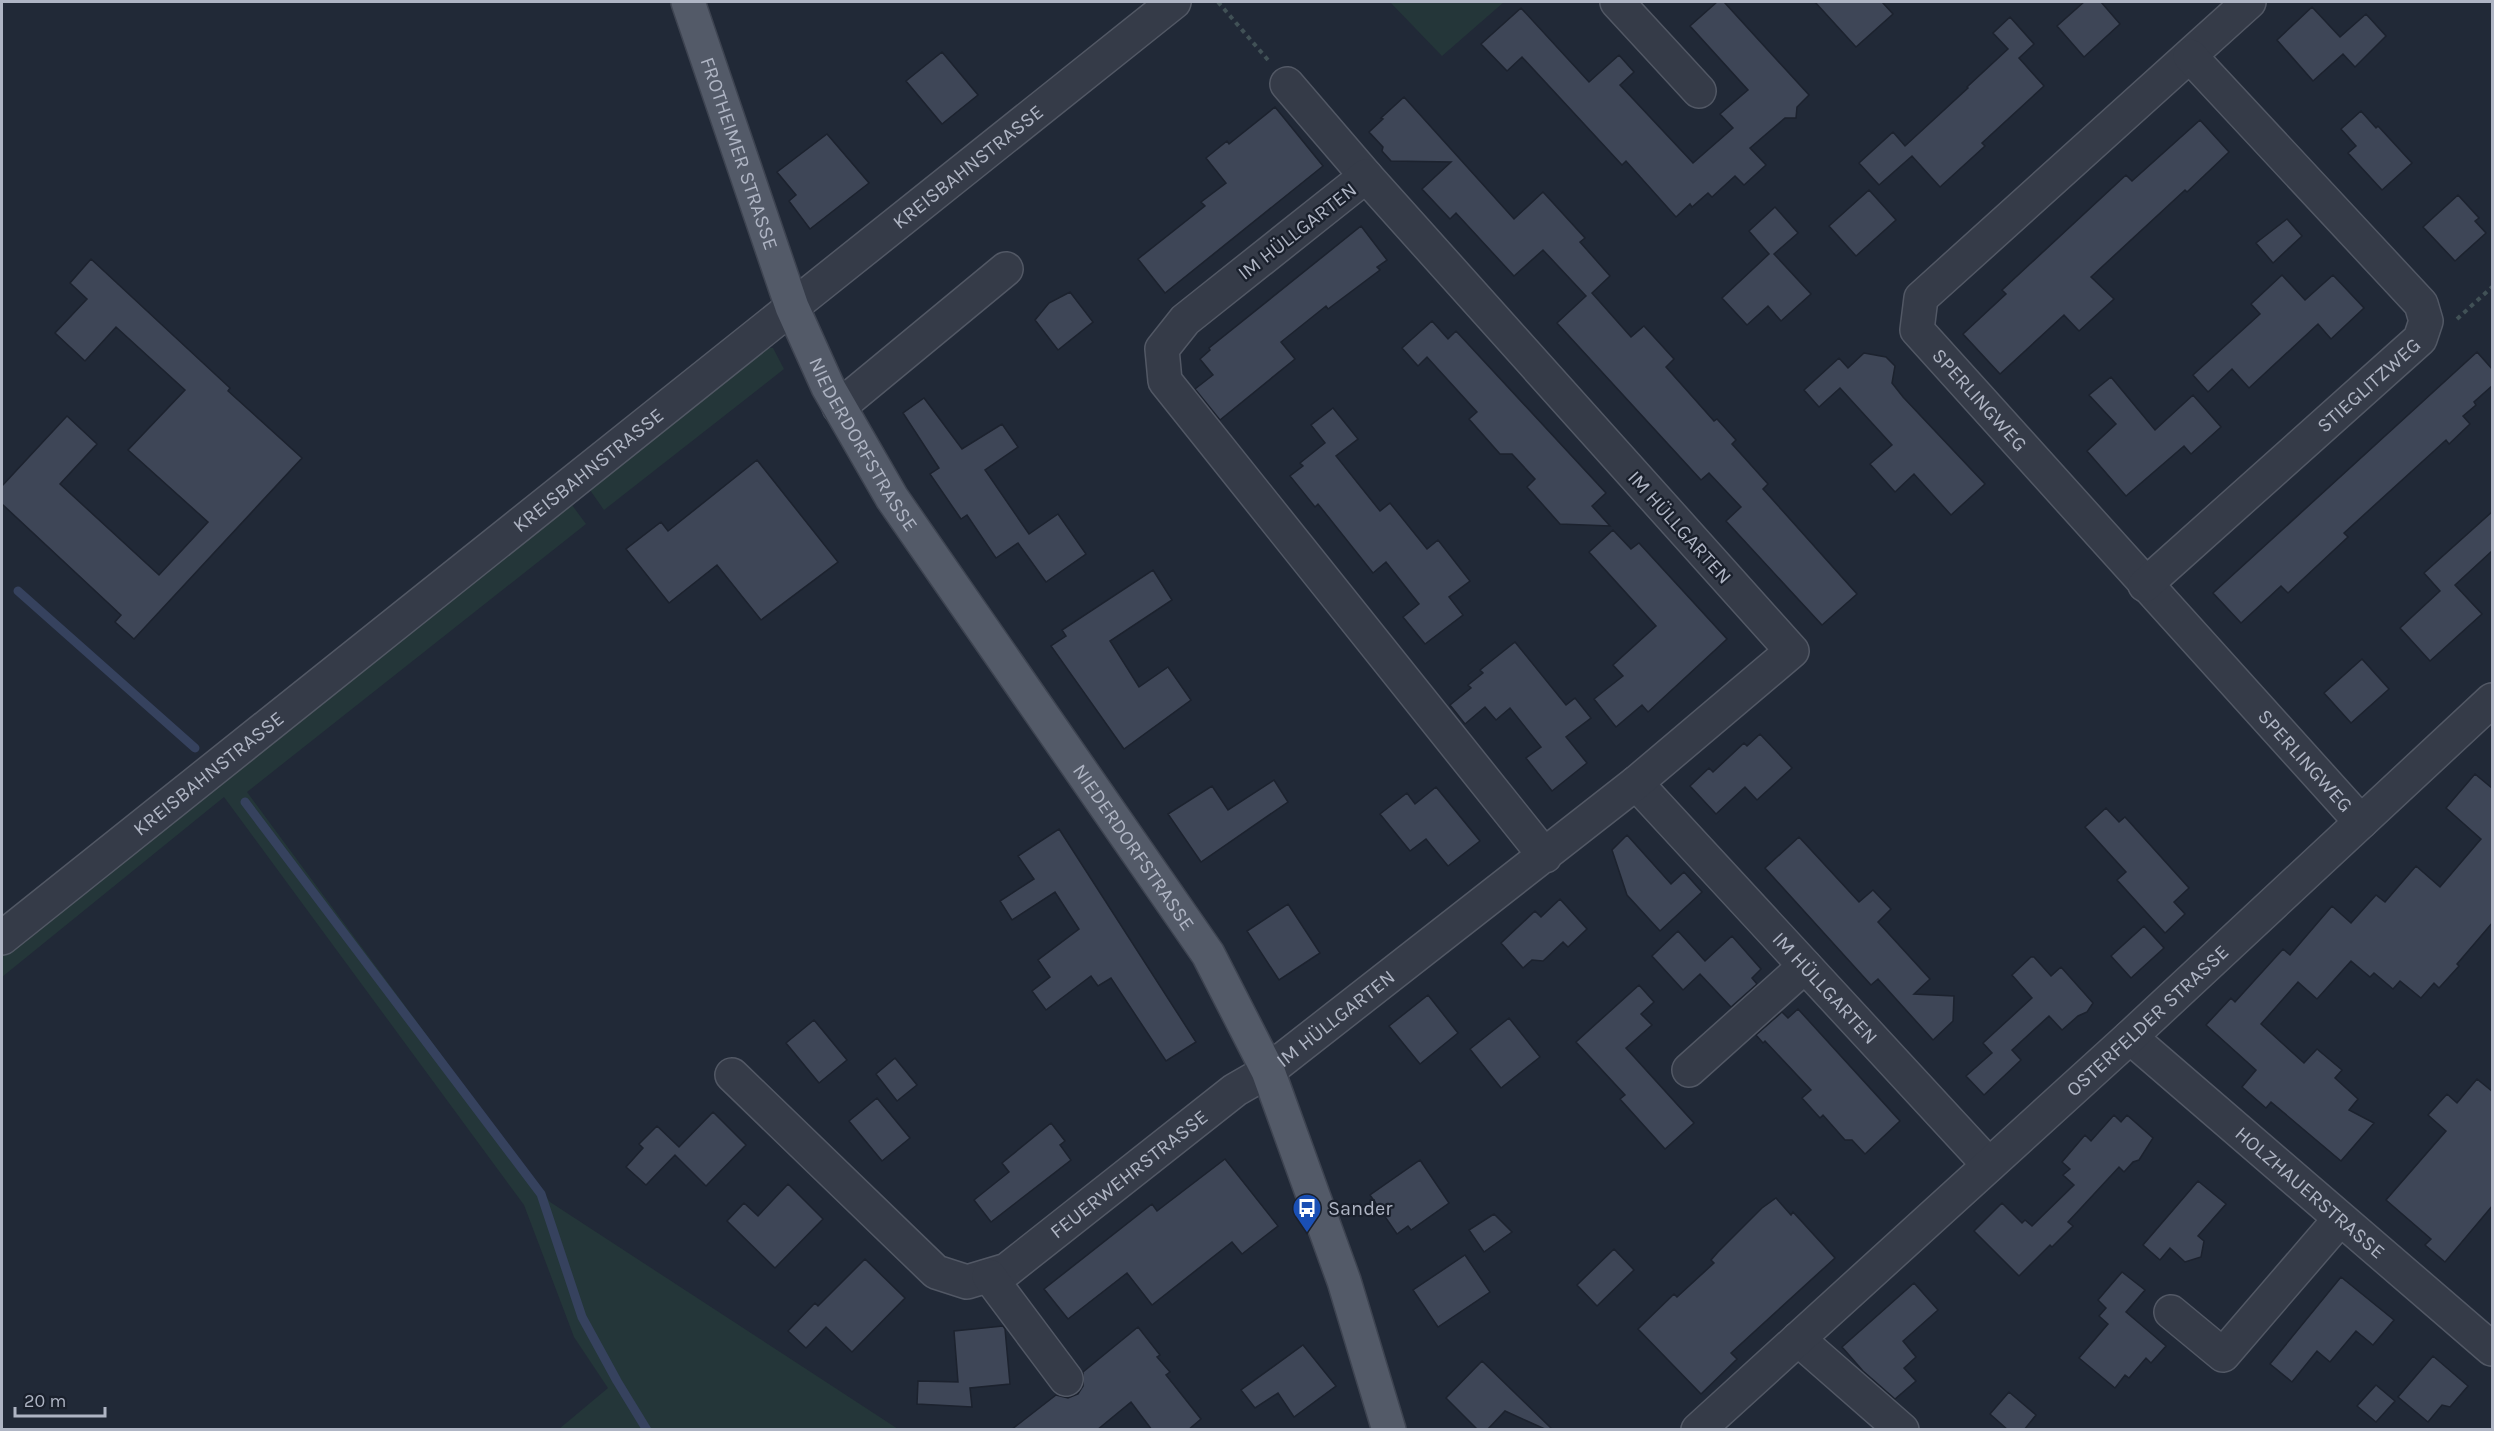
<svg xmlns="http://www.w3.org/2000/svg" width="2494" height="1431" viewBox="0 0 2494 1431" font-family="Karla,sans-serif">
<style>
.green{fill:#243639}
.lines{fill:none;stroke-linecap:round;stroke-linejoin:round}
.stream{stroke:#36425e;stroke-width:9}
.building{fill:#3e4657;stroke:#1c222e;stroke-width:1.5}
.minor-casing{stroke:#525865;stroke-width:36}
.major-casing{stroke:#3e4451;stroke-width:36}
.path{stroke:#415156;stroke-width:4;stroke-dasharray:4.5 4.5;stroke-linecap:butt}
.minor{stroke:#353b48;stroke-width:33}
.major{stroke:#535a68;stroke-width:33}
.labels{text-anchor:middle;stroke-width:4.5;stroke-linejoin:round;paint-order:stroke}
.street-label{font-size:20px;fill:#afb5c4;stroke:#1a202c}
.poi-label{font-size:20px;fill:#afb5c4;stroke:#1a202c;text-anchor:start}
</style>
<rect width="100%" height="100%" fill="#212937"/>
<path class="green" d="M1390 2H1504L1442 56Z
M758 348H773L784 369 604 510 585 483Z
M569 501 586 524 247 792 550 1202 898 1429H559L608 1388 574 1337 524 1205 224 797 2 977V950Z"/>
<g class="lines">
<path class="stream" d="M18 591 195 748
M245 802 541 1194 582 1317 617 1381 647 1430"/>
</g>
<path class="building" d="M1717 2H1724L1809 95 1797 107 1796 118H1785L1750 148 1766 165 1744 185 1735 176 1712 197 1708 193 1692 207 1690 204 1676 217 1626 161 1622 165 1522 57 1507 71 1481 44 1521 8 1589 82 1619 55 1634 72 1620 85 1693 163 1733 128 1720 114 1748 90 1690 26Z
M1815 2H1882L1893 14 1856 47Z
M2084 2H2101L2120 24 2084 57 2057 26Z
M2312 7 2340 37 2366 14 2386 36 2355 67 2343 54 2313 81 2277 40Z
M2010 17 2034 44 2019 58 2044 86 1982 143 1985 146 1940 187 1912 156 1879 185 1859 163 1893 132 1905 146 1968 88 1967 87 2008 49 1993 33Z
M942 52 978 95 942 124 906 81Z
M1404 97 1514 219 1543 192 1585 238 1580 242 1610 276 1592 293 1631 337 1644 326 1674 359 1666 367 1714 421 1717 419 1736 440 1732 444 1768 484 1763 489 1857 594 1822 625 1726 521 1741 507 1709 473 1701 480 1557 323 1586 296 1543 250 1514 276 1456 213 1450 219 1422 189 1451 162 1391 161 1382 151 1383 147 1369 132 1383 119 1381 118Z
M1275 107 1323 166 1165 293 1138 259 1205 206 1201 202 1226 183 1206 158 1227 141 1229 144Z
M2361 111 2376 128 2378 126 2412 163 2382 190 2348 153 2356 146 2341 129Z
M2200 120 2229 152 2187 192 2185 190 2091 277 2114 299 2079 331 2064 315 2000 374 1963 334 2006 294 2002 290 2126 175 2132 181Z
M827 134 869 183 810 229 789 201 796 195 777 172Z
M1869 190 1896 220 1856 256 1829 226Z
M2458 195 2479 218 2475 221 2486 233 2455 261 2423 227Z
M1775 207 1798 233 1774 254 1811 294 1781 321 1768 306 1747 325 1722 298 1769 254 1749 231Z
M2287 219 2302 236 2273 263 2256 243Z
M1361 226 1387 260 1377 267 1380 270 1328 309 1326 306 1281 342 1295 359 1220 420 1195 389 1213 375 1200 359 1210 350 1209 348Z
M91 259 230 388 228 391 302 458 134 639 115 622 121 615 2 504V486L67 416 97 444 60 484 159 575 208 522 128 450 185 390 116 327 85 361 55 333 87 299 70 283Z
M2282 275 2305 300 2333 275 2364 308 2331 339 2318 324 2249 388 2232 369 2208 392 2193 375 2260 314 2251 304Z
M1070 292 1093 322 1058 350 1035 320 1049 303Z
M1432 321 1448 339 1456 331 1606 493 1592 506 1610 526 1560 524 1527 487 1535 479 1512 454H1500L1469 419 1477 412 1427 357 1418 366 1402 348Z
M2477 352 2493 370V385L2474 402 2476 405 2463 416 2470 424 2449 444 2446 440 2344 533 2348 537 2288 593 2281 586 2241 623 2213 593Z
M1864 353 1886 357 1895 366 1892 383 1903 397 1985 484 1951 515 1914 474 1895 492 1870 464 1892 445 1840 388 1819 407 1804 390 1839 358 1848 368Z
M2111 377 2155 430 2193 395 2221 427 2191 454 2184 446 2126 496 2087 451 2116 424 2089 395Z
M924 398 962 449 1002 424 1018 447 985 470 1029 534 1058 514 1086 554 1046 582 1018 543 996 558 967 515 961 519 930 474 939 468 903 413Z
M1333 408 1358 439 1336 456 1380 511 1390 503 1427 549 1438 540 1470 581 1449 597 1463 615 1425 644 1403 617 1419 604 1386 562 1373 573 1318 504 1315 507 1290 476 1303 466 1300 463 1325 443 1311 425Z
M757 460 838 562 761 620 717 565 669 603 626 549 661 522 668 531Z
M2493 511V550L2455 585 2482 614 2430 661 2400 628 2440 591 2424 573Z
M1613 530 1631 549 1639 543 1727 639 1648 712 1642 705 1616 727 1594 699 1623 676 1613 665 1656 626 1589 552Z
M1153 570 1172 600 1110 641 1139 687 1168 667 1191 700 1124 749 1051 646 1066 636 1062 630Z
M1515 642 1566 705 1575 698 1591 718 1566 737 1587 763 1552 791 1526 758 1541 747 1510 708 1496 720 1485 707 1465 724 1450 705 1471 688 1468 685 1483 673 1480 670Z
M2362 659 2389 689 2351 723 2324 693Z
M1760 734 1792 768 1757 800 1745 787 1716 814 1690 786 1709 768 1713 772 1744 743 1747 746Z
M2475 774 2493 789V922L2457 964 2459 966 2439 988 2434 983 2421 998 2400 981 2393 989 2374 973 2370 977 2351 961 2317 999 2298 982 2261 1024 2304 1063 2317 1049 2342 1070 2335 1078 2358 1099 2349 1110 2374 1123 2341 1161 2271 1102 2266 1108 2242 1087 2256 1070 2206 1025 2231 998 2235 1002 2283 949 2290 955 2332 906 2351 923 2376 895 2385 902 2416 866 2440 887 2481 839 2446 808Z
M1274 780 1288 802 1201 862 1168 814 1212 786 1228 810Z
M1436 787 1480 841 1448 866 1426 839 1410 851 1380 814 1407 793 1415 804Z
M2106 808 2119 822 2125 817 2189 888 2174 902 2185 914 2165 933 2117 880 2126 872 2085 827Z
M1059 829 1196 1042 1166 1061 1111 978 1098 986 1091 976 1046 1010 1032 991 1050 977 1038 960 1079 929 1055 892 1012 920 1000 901 1034 879 1018 856Z
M1627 835 1671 884 1684 872 1702 892 1660 931 1627 895 1612 850Z
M1799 837 1859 902 1873 890 1891 909 1878 922 1930 979 1914 994 1954 996 1953 1021 1933 1040 1878 979 1871 985 1765 868Z
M1560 899 1587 929 1568 947 1563 942 1543 961 1532 960 1523 968 1501 943 1535 911 1541 917Z
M1288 904 1320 953 1279 980 1247 931Z
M2144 926 2164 948 2131 978 2111 956Z
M1678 931 1705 961 1732 936 1761 969 1752 978 1757 984 1731 1007 1700 974 1683 990 1652 956Z
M2031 957H2034L2051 976 2061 967 2093 1003 2087 1012 2078 1016 2062 1030 2049 1016 2012 1050 2021 1060 1984 1095 1966 1076 1992 1053 1983 1043 2032 998 2012 975Z
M1639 985 1654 1002 1641 1014 1652 1025 1626 1048 1694 1123 1665 1149 1620 1099 1625 1095 1576 1042Z
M1428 995 1458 1033 1420 1064 1389 1026Z
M1798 1009 1900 1121 1865 1154 1852 1140H1845L1823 1115 1820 1118 1802 1098 1811 1090 1765 1041 1763 1043 1756 1035 1782 1012 1788 1018Z
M1509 1018 1540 1057 1501 1088 1470 1049Z
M814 1020 847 1060 819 1083 786 1043Z
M895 1058 917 1085 897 1101 876 1074Z
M2477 1079 2493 1092V1205L2445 1262 2425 1245 2431 1239 2386 1200 2446 1131 2428 1115 2447 1094 2457 1103Z
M877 1098 910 1138 882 1161 849 1121Z
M713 1112 746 1145 706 1186 675 1155 646 1185 626 1167 643 1148 639 1144 657 1126 679 1147Z
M2114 1115 2121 1122 2127 1115 2153 1138 2139 1160 2133 1162 2124 1172 2119 1167 2068 1222 2073 1226 2052 1247 2050 1245 2019 1276 1974 1231 2002 1203 2022 1223 2025 1220 2032 1226 2074 1185 2063 1175 2070 1169 2062 1162 2085 1135 2091 1141Z
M1051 1123 1065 1141 1060 1145 1071 1160 991 1222 974 1200 1009 1172 1002 1163Z
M1225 1159 1278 1226 1242 1254 1232 1242 1152 1305 1127 1273 1068 1319 1044 1289 1152 1204 1157 1211Z
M1420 1160 1449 1203 1411 1230 1408 1226 1397 1234 1370 1195Z
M2198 1181 2226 1204 2198 1236 2204 1241 2201 1257 2185 1262 2170 1248 2160 1260 2143 1245Z
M788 1184 823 1219 775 1268 727 1221 744 1203 758 1216Z
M1776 1198 1791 1215 1793 1212 1835 1258 1731 1353 1737 1359 1701 1394 1638 1329 1674 1294 1677 1297 1714 1263 1711 1260 1718 1252 1762 1208Z
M1494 1214 1512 1232 1484 1252 1469 1230Z
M1614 1249 1634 1270 1597 1306 1577 1285Z
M1465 1255 1490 1292 1438 1327 1413 1290Z
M865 1259 905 1298 852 1352 826 1327 806 1348 788 1331 815 1303 818 1306Z
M2122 1272 2145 1290 2126 1312 2166 1346 2151 1363 2146 1358 2129 1378 2125 1375 2115 1388 2079 1358 2108 1324 2099 1316 2106 1308 2098 1300Z
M2341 1277 2394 1320 2373 1345 2356 1331 2330 1362 2317 1351 2292 1382 2270 1364Z
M1914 1283 1938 1310 1903 1341 1916 1357 1904 1368 1916 1381 1895 1399 1863 1371 1842 1347Z
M1003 1326 1005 1329 1010 1384 970 1388 972 1407 917 1404 918 1381 958 1382 954 1331Z
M1138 1327 1160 1355 1157 1357 1170 1372 1166 1375 1201 1419 1188 1430H1152L1131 1402 1097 1430H1011L1056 1395 1068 1398 1078 1394 1083 1386V1372Z
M1303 1345 1336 1386 1294 1417 1278 1393 1255 1408 1241 1390Z
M2433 1356 2468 1386 2450 1407 2442 1405 2428 1422 2398 1397Z
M1482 1361 1553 1430H1547L1505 1411 1487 1430H1478L1446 1398Z
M2376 1385 2395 1401 2376 1422 2357 1406Z
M2009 1392 2036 1415 2024 1430H2008L1990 1414Z"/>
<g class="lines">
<g class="minor-casing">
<g id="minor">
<path d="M1617 2 1699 91"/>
<path id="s1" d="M2249 2 1921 298 1917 330 2361 822"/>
<path d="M1287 84 1366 176"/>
<path d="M839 407 1006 269"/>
<path id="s2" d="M2145 585 2420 339 2426 321 2421 304 2190 56"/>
<path id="s3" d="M1636 783 1989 1165"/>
<path id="s4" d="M2 938 1174 2"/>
<path id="s5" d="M2130 1037 2492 1349"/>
<path d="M1689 1070 1805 966"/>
<path id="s6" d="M732 1075 936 1272 967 1282 1007 1270 1235 1090 1268 1071 1636 783 1792 651 1366 176 1185 320 1162 349 1165 381 1545 856"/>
<path d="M989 1276 1066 1379"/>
<path d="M2171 1312 2223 1355 2340 1219"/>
<path d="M1798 1339 1902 1430"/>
<path id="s7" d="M1698 1430 2130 1037 2492 700"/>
</g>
</g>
<g class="major-casing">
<g id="major">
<path id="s8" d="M688 2 792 307 828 387 892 498 1208 954 1268 1071 1344 1281 1389 1430"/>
</g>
</g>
<path class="path" d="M1218 2 1268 60
M2457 319 2492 287"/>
<use href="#minor" class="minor"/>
<use href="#major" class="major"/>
</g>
<defs>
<g id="bus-pin" transform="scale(1.5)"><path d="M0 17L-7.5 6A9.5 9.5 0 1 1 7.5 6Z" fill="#1a4fb4" stroke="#1a202c"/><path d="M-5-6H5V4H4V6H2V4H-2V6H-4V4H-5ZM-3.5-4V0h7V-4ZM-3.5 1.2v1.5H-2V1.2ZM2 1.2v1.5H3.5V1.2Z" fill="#fff"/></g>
</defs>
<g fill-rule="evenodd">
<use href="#bus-pin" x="1307" y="1208"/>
</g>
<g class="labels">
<g class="street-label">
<text dy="7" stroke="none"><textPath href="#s8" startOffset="160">FROTHEIMER STRASSE</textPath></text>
<text dy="7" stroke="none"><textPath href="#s4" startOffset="1236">KREISBAHNSTRASSE</textPath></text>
<text transform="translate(1297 231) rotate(-38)" y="7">IM HÜLLGARTEN</text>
<text dy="7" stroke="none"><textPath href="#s2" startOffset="300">STIEGLITZWEG</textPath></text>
<text dy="7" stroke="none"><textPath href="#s1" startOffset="568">SPERLINGWEG</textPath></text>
<text dy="7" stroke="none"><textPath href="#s8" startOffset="477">NIEDERDORFSTRASSE</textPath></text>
<text dy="7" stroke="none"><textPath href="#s4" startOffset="750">KREISBAHNSTRASSE</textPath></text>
<text transform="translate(1680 527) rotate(48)" y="7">IM HÜLLGARTEN</text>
<text dy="7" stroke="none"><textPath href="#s1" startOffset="1054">SPERLINGWEG</textPath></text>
<text dy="7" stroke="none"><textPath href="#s4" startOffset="264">KREISBAHNSTRASSE</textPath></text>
<text dy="7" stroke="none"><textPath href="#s8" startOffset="963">NIEDERDORFSTRASSE</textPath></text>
<text dy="7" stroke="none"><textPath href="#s3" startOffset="279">IM HÜLLGARTEN</textPath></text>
<text dy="7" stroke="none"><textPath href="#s6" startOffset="772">IM HÜLLGARTEN</textPath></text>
<text dy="7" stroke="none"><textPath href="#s7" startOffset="608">OSTERFELDER STRASSE</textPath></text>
<text dy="7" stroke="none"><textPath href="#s6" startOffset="513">FEUERWEHRSTRASSE</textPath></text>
<text dy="7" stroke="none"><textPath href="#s5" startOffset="238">HOLZHAUERSTRASSE</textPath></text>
</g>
<g class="poi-label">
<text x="1328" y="1215">Sander</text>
</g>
</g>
<rect width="2494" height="1431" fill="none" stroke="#afb5c4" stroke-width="6"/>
<path d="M15 1407v9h90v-9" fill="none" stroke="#afb5c4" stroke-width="3"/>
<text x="24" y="1407" font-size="18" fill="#afb5c4" stroke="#1a202c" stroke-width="4.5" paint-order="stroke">20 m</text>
</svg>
